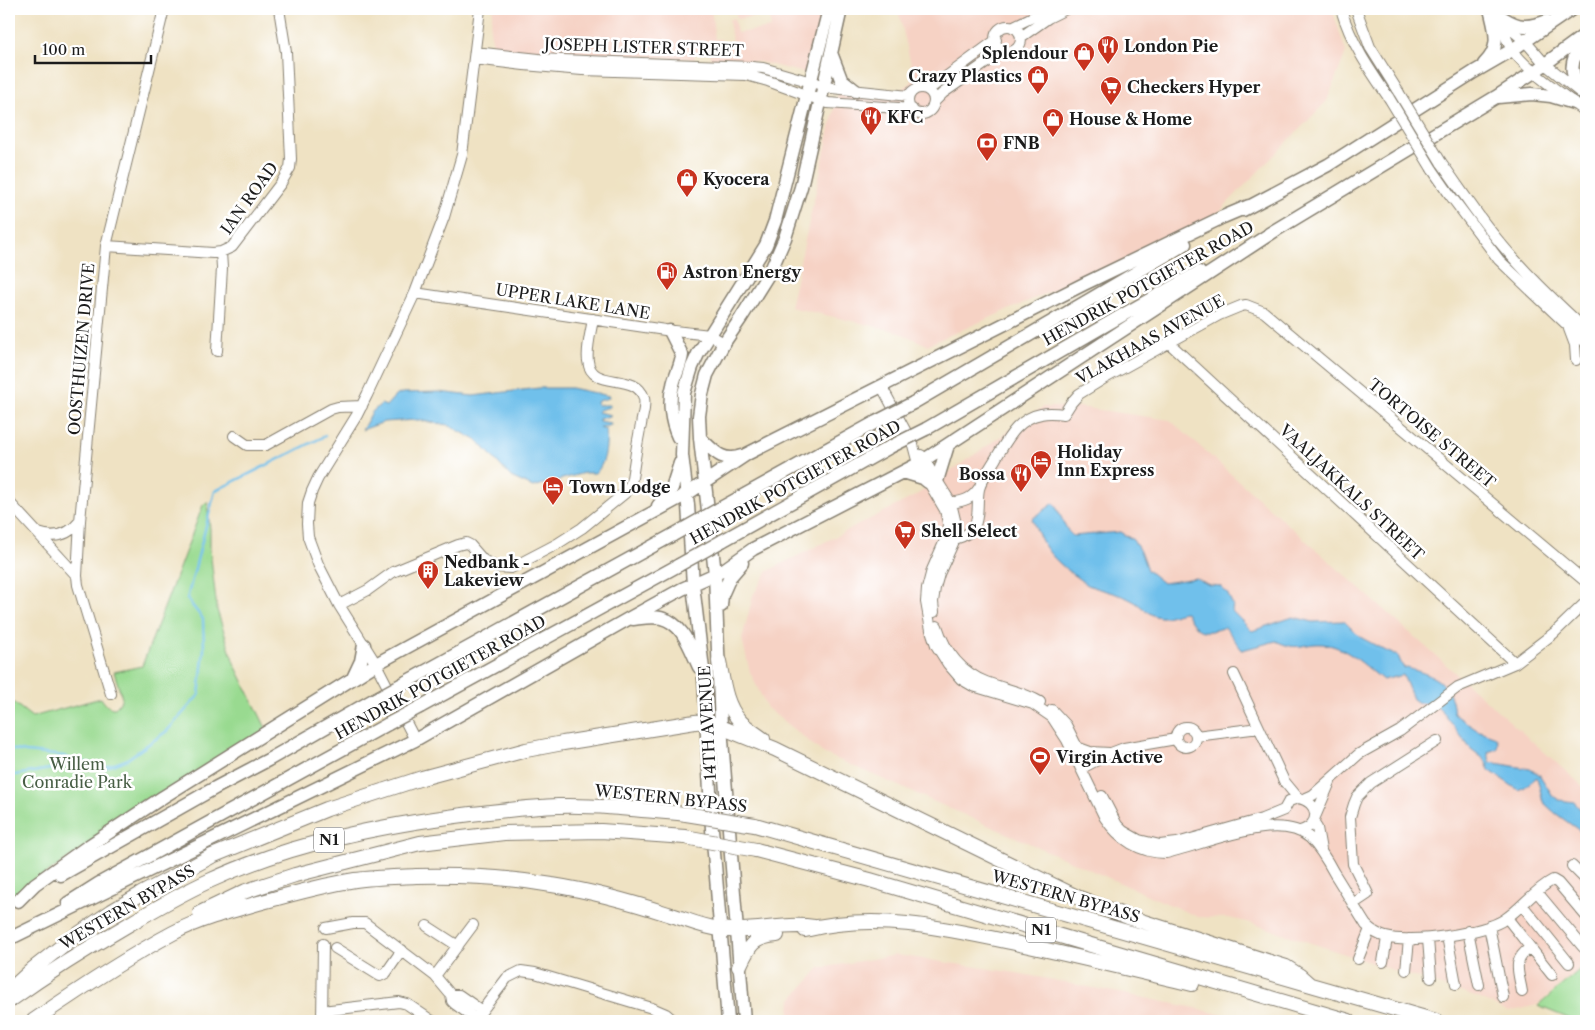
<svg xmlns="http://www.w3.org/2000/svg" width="1595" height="1030" viewBox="0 0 1595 1030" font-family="'Libre Caslon Text',serif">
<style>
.built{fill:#f6d2c4}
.green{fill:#99da90;stroke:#5a7b56}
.water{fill:#70c0eb;stroke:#466e84}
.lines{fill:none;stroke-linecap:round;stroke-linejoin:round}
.stream{stroke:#70c0eb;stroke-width:2.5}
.minor-casing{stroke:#867f70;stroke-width:12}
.major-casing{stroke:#867f70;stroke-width:15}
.highway-casing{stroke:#867f70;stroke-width:16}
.minor{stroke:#fff;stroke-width:10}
.major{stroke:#fff;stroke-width:12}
.highway{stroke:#fff;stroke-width:14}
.minor-bridge-casing{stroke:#867f70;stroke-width:12;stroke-linecap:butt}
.major-bridge-casing{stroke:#867f70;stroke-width:15;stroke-linecap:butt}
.highway-bridge-casing{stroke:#867f70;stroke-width:16;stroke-linecap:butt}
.minor-bridge{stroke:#fff;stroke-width:10}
.major-bridge{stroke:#fff;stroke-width:12}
.highway-bridge{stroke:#fff;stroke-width:14}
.labels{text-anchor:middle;stroke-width:5;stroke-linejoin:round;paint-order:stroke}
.shield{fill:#fff;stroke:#606060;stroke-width:1}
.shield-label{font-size:15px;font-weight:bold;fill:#1c1c1c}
.poi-label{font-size:16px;font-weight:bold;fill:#1c1c1c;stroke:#fff;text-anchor:start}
.street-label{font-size:16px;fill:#1c1c1c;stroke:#fff}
.park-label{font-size:16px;fill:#485e45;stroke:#fff}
</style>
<rect width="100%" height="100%" fill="#fff"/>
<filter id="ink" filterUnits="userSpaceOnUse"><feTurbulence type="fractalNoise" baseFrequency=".02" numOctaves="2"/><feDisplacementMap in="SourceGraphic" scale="10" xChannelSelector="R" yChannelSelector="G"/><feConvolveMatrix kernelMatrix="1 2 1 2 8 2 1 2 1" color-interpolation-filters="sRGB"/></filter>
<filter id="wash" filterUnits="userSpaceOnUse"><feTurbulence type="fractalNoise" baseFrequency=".0096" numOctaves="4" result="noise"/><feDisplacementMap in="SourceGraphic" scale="20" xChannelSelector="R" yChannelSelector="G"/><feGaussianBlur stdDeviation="1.12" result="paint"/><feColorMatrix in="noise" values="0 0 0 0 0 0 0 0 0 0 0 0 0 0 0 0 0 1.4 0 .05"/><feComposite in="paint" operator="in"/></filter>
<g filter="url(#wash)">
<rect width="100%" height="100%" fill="#efe2c3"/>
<path class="built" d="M493 9H711L715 39H721L722 43 732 42 729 20 731 19 734 18 737 33 771 28 769 14 737 19 736 13 766 9H823L809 74 760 62 711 60 709 52 694 54 695 59 504 50 493 44 490 31Z
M898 9H1332L1346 52 1327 101 1212 219 1147 254 1047 293 927 345 896 331 790 307 837 97 841 86 894 94 911 83 913 73Z
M1043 407H1079L1170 420 1586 789V963L1537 1005 1509 1012 1478 998 1251 923 1229 918 1198 917 823 753 767 708 750 672 742 639 753 595 768 571 915 496Z
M896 955 1017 973 1196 1008 1243 1021H789L791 1000 820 968Z"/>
<path class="green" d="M207 502 210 529V549L217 610 234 663 267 730 212 763 9 898V699L32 717 101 698C105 704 108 708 115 708L119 704 122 698 114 672 142 666 203 505Z
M1586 964V1021H1575L1538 1006Z"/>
<path class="water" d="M539 388H571L609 396V398L598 401 597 403 598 405H610V407L599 410 598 412 611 415 610 416 599 419V421L611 423V425L600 428 606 430C607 445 606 462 596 473H584L533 487 511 477 478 441 448 425 416 420 384 422 362 430 372 412 381 404 386 406 395 396 402 393 439 392 473 396Z
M1054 503 1068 531 1073 536 1120 532 1133 540 1141 553 1147 570 1163 583 1196 578 1209 585 1220 586 1227 593 1233 605 1232 611 1252 631 1293 617 1313 622 1344 621 1360 637 1388 652 1398 656 1403 667C1421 672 1445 677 1451 698 1453 703 1453 709 1454 714L1477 730 1496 737 1498 742 1497 749 1488 752 1490 762 1530 769 1539 774 1553 796 1559 800 1574 802 1583 812H1586V831H1580L1555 813 1543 802 1537 777 1525 787 1518 790 1489 770 1485 760 1470 748 1445 715 1435 705 1419 703 1413 699 1403 675 1383 680C1365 666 1346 646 1322 644 1302 643 1298 652 1276 641L1242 650 1225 627C1203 635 1196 633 1186 612 1176 612 1170 618 1160 617 1148 616 1142 605 1131 600 1118 593 1102 591 1088 585 1082 582 1077 577 1072 574 1048 554 1044 548 1032 519Z"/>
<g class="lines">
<path class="stream" d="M9 749 26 752 64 756 76 762 88 763 101 769 126 760 167 731 199 695 204 649 203 619 187 599 215 491 325 436
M9 779 15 775 50 769 75 763"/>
</g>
</g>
<g filter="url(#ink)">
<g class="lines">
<g class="minor-casing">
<path id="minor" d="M1341 9C1351 43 1369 69 1389 98
M1356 9 1370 47 1399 93
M1501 21 1525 41 1545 64 1581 93
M1500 22C1504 31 1507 43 1513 51 1531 74 1563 94 1586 112
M995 39a13 13 0 1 1 26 0a13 13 0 1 1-26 0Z
M1012 27 1049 9
M1021 37 1048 18 1066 9
M475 52 539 59 586 61 752 67 763 68 832 88 909 96
M474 59 524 65 582 70 746 75 768 81 828 103 912 109
M908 101a13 13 0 1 1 26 0a13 13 0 1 1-26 0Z
M928 90 996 40
M934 102 943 93 1003 51
M1441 162C1459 187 1477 215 1497 239 1524 272 1555 301 1586 330
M1432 169 1450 195 1499 260 1586 343
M106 246 213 253 221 252 232 247 281 183 290 168 291 159 286 52 279 9
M415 293 665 330 710 335 724 343
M1569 329 1575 345 1576 360
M1169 343 1515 663
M217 351 222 268 221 252
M882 387 913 445 918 464 945 510 948 523 947 536 932 570 927 589 926 602 931 630 936 645 948 664 961 679 973 686 1033 704 1052 717 1067 740 1105 818C1119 839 1140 853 1166 853 1203 845 1278 810 1310 838 1320 848 1327 860 1334 873 1345 890 1355 908 1366 925 1372 931 1378 935 1386 937 1409 944 1486 933 1505 919 1522 908 1535 889 1553 880L1558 883 1586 916
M234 436 247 445H266L331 409 338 407 362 406
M921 455 951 503 956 524 955 539 939 574 935 588 933 602 934 612
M9 502 77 576
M951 503C964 501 972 499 979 488
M38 533C55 539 69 535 80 521
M955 539C985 531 975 510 979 489 982 478 991 467 996 458 1007 440 1018 418 1041 414 1048 412 1057 413 1064 414L1071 403 1079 394 1105 378 1219 315 1241 306 1246 305 1264 312 1586 582
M339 605 368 590 393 572 458 545 466 543 470 545 483 560 496 567 511 568 557 544 582 528 625 493 630 485 632 478C635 460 637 442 641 425 642 416 646 408 644 398 636 371 591 391 588 361 586 348 591 332 593 319
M937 626C945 651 961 672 986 682 1004 689 1023 692 1040 702
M1234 674 1284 781 1298 798
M111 694 78 585 77 576 80 521 106 246 164 9
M1052 710 1066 725 1086 765
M1176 737a10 10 0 1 1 20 0a10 10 0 1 1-20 0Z
M1196 736 1259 728
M415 740 376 664 339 605 318 564 308 537 307 524 308 503 312 491 318 478 357 415 367 395 415 293 444 217 462 155 480 9
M1079 748 1090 752 1110 753
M1082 768 1111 753 1124 748 1176 739
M1102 796 1117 825 1123 831 1139 840 1160 845 1177 843 1262 819 1284 810 1289 801 1298 798C1319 801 1322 825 1300 831
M1304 799 1313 795 1359 754 1400 731 1458 687 1515 663 1554 633 1586 602
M1315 817 1330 782
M1313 822 1317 828 1321 850
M1572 866 1586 880
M1537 892 1583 947
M1353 904 1368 894 1353 864 1350 817 1354 804 1357 797 1371 783 1437 741
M1522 905 1569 963
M1507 918 1552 975
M427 926 458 946
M1489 926 1503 997
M326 928 353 923H365L435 976 451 995 452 1001 455 1004 476 1019
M1468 931 1479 985
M1447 936 1456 984
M1428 939 1431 978
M335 948 380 976 386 973 402 950
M1358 959 1370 929
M1383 962 1387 938
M1406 970 1409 939
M435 976 473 925
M1522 992C1519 972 1511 961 1530 948
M451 995H459L482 1011
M322 1011 399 1002 407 1004 432 1021
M322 1021 323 944
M474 1021 507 978 521 971 535 973 652 1008 666 1014 674 1021"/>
</g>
<g class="major-casing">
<path id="major" d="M1492 11C1514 25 1521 31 1547 21
M1583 39C1569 64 1568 73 1586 95
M831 53 841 79 856 91
M1484 64C1502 47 1495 30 1490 9
M1498 97 1532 94 1551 96 1574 103
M1243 210 1328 165 1474 72 1512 50 1572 9
M1269 234 1496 97 1534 72 1586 34
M670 331 682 355C681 365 675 375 673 385 668 401 671 422 678 437
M913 403 1185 244
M926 429 1121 316 1199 272
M700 438C714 451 722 463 742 456
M903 472 923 478 928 482
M937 481 948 445
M658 506 672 488 680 463
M719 509 876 422
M722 541 890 447
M721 606 722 595 730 577 742 563
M633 619C642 618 652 616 661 618 683 623 690 648 699 667
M353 678 361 661 364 645
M406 682 673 535
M420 707 679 565
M61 875 215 788 268 760 375 699
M18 901 35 884 87 847 163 797 376 664 687 494 747 454 1084 284 1223 217 1249 206
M68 903 98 884 388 724
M15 936 415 740 628 619 682 589 722 571 753 549 918 464 1276 230
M728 1021 712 829 704 678 693 585 688 505 682 455 684 393 692 367 698 354 766 245 775 221 829 9
M744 1021 721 727 715 574 700 438 699 416 702 394 707 375 724 343 741 318 771 270 785 238 801 187 841 9"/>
</g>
<g class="highway-casing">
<path id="highway" d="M719 661C723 681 725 704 739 720 745 727 755 733 763 739
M755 825 1436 1021
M756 850 870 880 1349 1021
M200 913 246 891 295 875 420 843 504 833 601 831 685 837
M805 930C878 911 953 930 1024 945 1080 957 1136 971 1192 984
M739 967C749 946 752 937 777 935
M9 991 34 968 71 939 112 911 141 894 212 856 327 809 422 778 526 750 563 743 695 722 706 721 775 749 1077 897 1128 917 1286 967 1300 976 1309 984
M9 1001C47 974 86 949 126 926 153 910 180 894 209 881 291 843 383 825 471 814 500 811 529 807 558 806 601 805 643 810 686 814
M33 1021C78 990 124 959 173 933 202 918 234 910 266 901 295 893 325 885 355 880 375 877 396 877 416 876 462 875 507 877 552 885 591 891 631 902 668 914 685 919 702 927 720 929 752 934 783 922 814 927"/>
</g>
<use href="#minor" class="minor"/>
<use href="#major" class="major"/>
<use href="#highway" class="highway"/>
<g class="minor-bridge-casing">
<path id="minor-bridge" d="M1399 93 1441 162
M1389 98 1432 169"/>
</g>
<g class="major-bridge-casing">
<path id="major-bridge" d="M876 422 913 403
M890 447 926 429
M673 535 719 509
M679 565 722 541
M375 699 406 682
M388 724 420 707"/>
</g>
<g class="highway-bridge-casing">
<path id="highway-bridge" d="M686 814 755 825
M685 837 756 850"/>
</g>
<use href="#minor-bridge" class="minor-bridge"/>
<use href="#major-bridge" class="major-bridge"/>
<use href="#highway-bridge" class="highway-bridge"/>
</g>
</g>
<defs>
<g id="restaurant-pin" transform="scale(1.125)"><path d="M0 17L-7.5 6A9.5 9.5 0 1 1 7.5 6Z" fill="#c8321e" stroke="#fff"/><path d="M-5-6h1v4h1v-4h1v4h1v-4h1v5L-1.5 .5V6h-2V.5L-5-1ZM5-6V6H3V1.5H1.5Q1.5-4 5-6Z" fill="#fff"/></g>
<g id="shop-pin" transform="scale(1.125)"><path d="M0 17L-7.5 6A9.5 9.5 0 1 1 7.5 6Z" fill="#c8321e" stroke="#fff"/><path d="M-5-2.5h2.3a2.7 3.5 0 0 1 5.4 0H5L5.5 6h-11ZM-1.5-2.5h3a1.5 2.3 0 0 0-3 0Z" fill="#fff"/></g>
<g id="supermarket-pin" transform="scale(1.125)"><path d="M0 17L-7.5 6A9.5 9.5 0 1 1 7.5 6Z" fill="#c8321e" stroke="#fff"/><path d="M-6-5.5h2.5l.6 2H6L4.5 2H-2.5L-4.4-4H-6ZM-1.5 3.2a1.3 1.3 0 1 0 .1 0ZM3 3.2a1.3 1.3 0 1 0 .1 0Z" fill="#fff"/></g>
<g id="bank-pin" transform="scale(1.125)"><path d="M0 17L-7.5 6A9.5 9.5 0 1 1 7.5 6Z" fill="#c8321e" stroke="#fff"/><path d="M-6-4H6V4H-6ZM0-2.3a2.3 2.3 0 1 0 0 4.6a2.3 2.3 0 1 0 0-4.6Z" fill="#fff"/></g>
<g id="fuel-pin" transform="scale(1.125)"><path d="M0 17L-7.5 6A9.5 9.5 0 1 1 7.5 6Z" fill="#c8321e" stroke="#fff"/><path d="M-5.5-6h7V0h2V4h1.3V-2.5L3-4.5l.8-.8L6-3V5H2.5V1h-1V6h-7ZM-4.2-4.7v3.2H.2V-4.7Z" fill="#fff"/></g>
<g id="hotel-pin" transform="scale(1.125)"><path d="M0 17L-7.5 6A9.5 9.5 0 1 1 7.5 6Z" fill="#c8321e" stroke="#fff"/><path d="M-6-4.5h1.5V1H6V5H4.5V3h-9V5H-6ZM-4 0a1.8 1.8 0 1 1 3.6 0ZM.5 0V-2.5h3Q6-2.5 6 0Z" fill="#fff"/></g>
<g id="building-pin" transform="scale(1.125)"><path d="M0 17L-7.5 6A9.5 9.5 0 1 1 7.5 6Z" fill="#c8321e" stroke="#fff"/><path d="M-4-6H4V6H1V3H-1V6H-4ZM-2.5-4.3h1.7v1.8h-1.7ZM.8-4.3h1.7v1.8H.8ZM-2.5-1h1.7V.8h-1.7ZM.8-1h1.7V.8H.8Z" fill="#fff"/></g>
<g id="stadium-pin" transform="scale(1.125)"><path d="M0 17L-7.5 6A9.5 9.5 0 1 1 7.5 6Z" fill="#c8321e" stroke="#fff"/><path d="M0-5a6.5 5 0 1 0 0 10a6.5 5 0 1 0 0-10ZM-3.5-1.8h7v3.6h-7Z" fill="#fff"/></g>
</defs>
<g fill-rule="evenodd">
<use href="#restaurant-pin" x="1108" y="46"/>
<use href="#shop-pin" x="1084" y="53"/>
<use href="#shop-pin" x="1038" y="76"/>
<use href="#supermarket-pin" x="1111" y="87"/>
<use href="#restaurant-pin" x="871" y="117"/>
<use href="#shop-pin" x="1053" y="119"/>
<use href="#bank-pin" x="987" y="143"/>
<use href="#shop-pin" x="687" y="179"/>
<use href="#fuel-pin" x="667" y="272"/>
<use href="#hotel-pin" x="1041" y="461"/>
<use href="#restaurant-pin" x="1021" y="474"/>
<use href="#hotel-pin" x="553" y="487"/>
<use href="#supermarket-pin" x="905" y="531"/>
<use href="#building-pin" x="428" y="571"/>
<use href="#stadium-pin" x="1040" y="757"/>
</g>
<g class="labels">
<g class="shield">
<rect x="314" y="827.5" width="30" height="25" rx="4"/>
<rect x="1026" y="917.5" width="30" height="25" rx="4"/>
</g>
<g class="shield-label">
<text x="329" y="845">N1</text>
<text x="1041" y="935">N1</text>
</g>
<g class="poi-label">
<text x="1124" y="52">London Pie</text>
<text x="1068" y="59" text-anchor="end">Splendour</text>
<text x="1022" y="82" text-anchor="end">Crazy Plastics</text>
<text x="1127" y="93">Checkers Hyper</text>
<text x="887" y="123">KFC</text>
<text x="1069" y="125">House &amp; Home</text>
<text x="1003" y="149">FNB</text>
<text x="703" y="185">Kyocera</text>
<text x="683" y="278">Astron Energy</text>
<text x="1057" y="458">Holiday<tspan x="1057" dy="18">Inn Express</tspan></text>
<text x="1005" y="480" text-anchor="end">Bossa</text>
<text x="569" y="493">Town Lodge</text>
<text x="921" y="537">Shell Select</text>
<text x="444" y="568">Nedbank -<tspan x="444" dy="18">Lakeview</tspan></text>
<text x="1056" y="763">Virgin Active</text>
</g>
<g class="street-label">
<text transform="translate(644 47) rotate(2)" y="6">JOSEPH LISTER STREET</text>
<text transform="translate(249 198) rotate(-54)" y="6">IAN ROAD</text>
<text transform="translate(1148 283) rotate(-29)" y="6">HENDRIK POTGIETER ROAD</text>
<text transform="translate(573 301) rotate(9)" y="6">UPPER LAKE LANE</text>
<text transform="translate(1150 339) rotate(-29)" y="6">VLAKHAAS AVENUE</text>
<text transform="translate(81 349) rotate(-85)" y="6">OOSTHUIZEN DRIVE</text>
<text transform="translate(1432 433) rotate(40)" y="6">TORTOISE STREET</text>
<text transform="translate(795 482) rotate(-29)" y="6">HENDRIK POTGIETER ROAD</text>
<text transform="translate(1352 492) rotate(43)" y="6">VAALJAKKALS STREET</text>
<text transform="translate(440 677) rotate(-29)" y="6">HENDRIK POTGIETER ROAD</text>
<text transform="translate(707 723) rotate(-93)" y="6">14TH AVENUE</text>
<text transform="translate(671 798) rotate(6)" y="6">WESTERN BYPASS</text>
<text transform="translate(1066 896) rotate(16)" y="6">WESTERN BYPASS</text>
<text transform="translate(127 907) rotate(-30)" y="6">WESTERN BYPASS</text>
</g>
<g class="park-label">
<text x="77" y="770">Willem<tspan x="77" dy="18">Conradie Park</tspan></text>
</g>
</g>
<rect width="1595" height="1030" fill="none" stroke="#fff" stroke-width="30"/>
<path d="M35 55v8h116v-8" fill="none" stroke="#1c1c1c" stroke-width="2.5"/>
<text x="42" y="55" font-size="15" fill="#1c1c1c" stroke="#ffffff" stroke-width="4" paint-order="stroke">100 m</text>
</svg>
